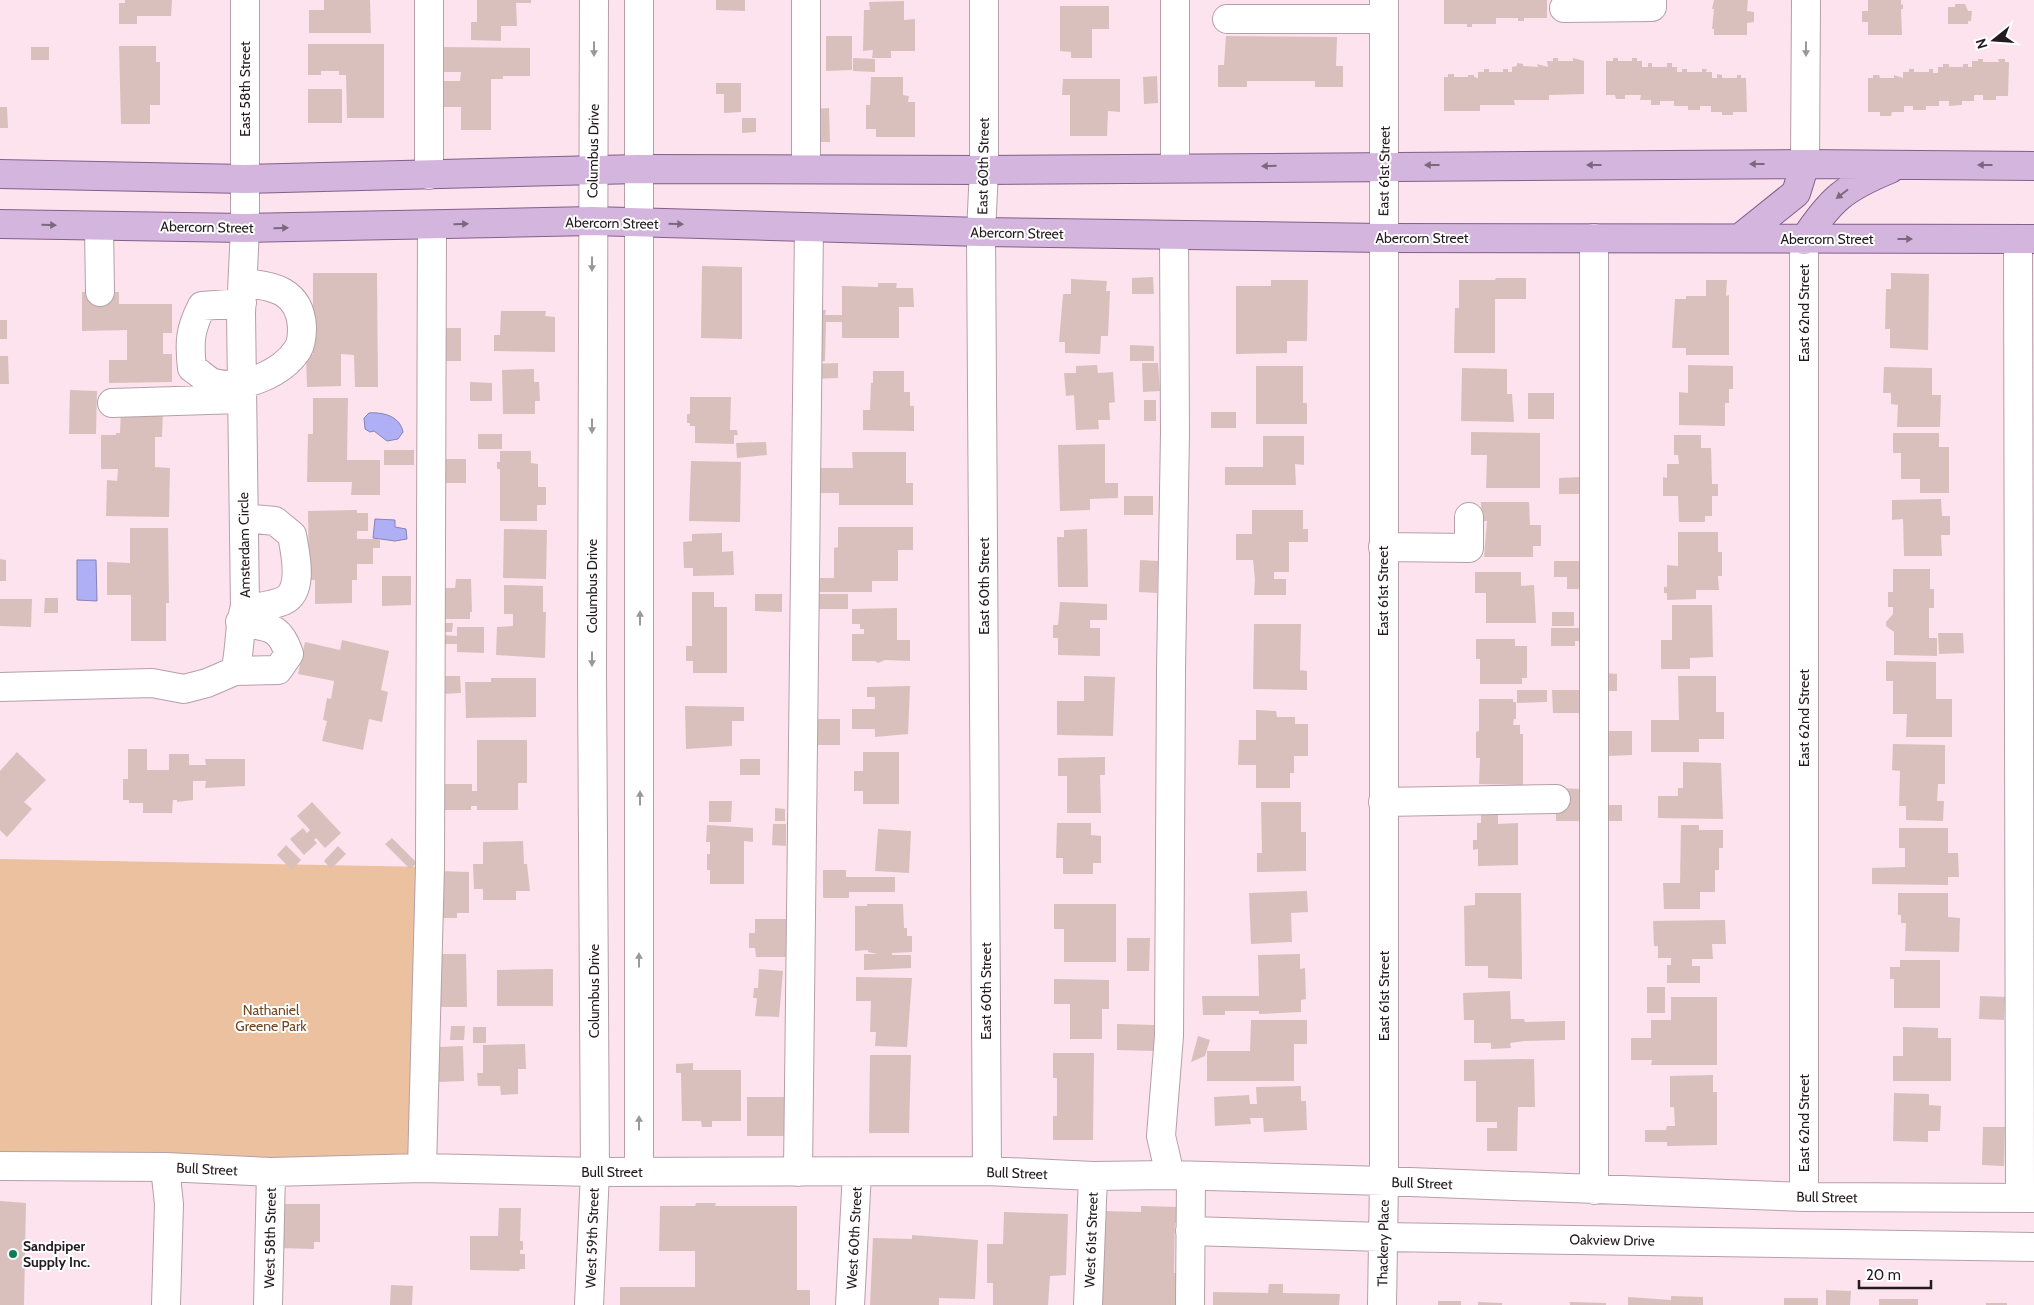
<svg xmlns="http://www.w3.org/2000/svg" width="2034" height="1305" viewBox="0 0 2034 1305" font-family="Cabin,sans-serif">
<style>
.green{fill:#ebc19f}
.water{fill:#afaff6;stroke:#8583b6}
.building{fill:#dac0bc}
.lines{fill:none;stroke-linecap:round;stroke-linejoin:round}
.minor-casing{stroke:#b79fa8;stroke-width:30}
.major-casing{stroke:#835f8c;stroke-width:30}
.minor{stroke:#fff;stroke-width:28}
.major{stroke:#d3b5dd;stroke-width:28}
.oneway{fill:#9c989a}
.oneway2{fill:#7c687e}
.poi-dot{fill:#0d7d59;stroke:#fff;stroke-width:2}
.labels{text-anchor:middle;stroke-width:4;stroke-linejoin:round;paint-order:stroke}
.street-label{font-size:14px;fill:#241b1f;stroke:#fff}
.park-label{font-size:14px;fill:#714720;stroke:#fff}
.poi-label{font-size:14px;font-weight:bold;fill:#241b1f;stroke:#fff;text-anchor:start}
</style>
<rect width="100%" height="100%" fill="#fce3ed"/>
<path class="green" d="M0 859 430 867 422 1168 0 1166Z"/>
<path class="water" d="M369 413C383 412 400 416 403 432L398 439 387 441 374 431 370 432 365 429 364 418Z
M375 519 395 520V527L406 529 407 539 395 541 373 538Z
M77 560H96L97 601 77 600Z"/>
<path class="building" d="M125 0H172L171 16H137V24H119V3H125Z
M324 0H370L371 33H309V10H324Z
M477 0H531V3H516L517 26H501V41L471 40V22H477Z
M716 0H745V11L716 10Z
M1444 0H1547V18H1524V21H1518V18H1496V24H1472V27H1467V24H1444Z
M1714 0H1748L1747 11 1754 12V22L1747 23V35H1714V29H1712L1714 9H1712Z
M1868 0H1901V5L1903 4V9H1901L1902 35H1868V22H1862V11H1868Z
M904 1V20L915 19V51H891V58H872L873 50 863 51 864 10H870L869 2Z
M1955 4H1965L1968 11H1972L1971 21H1968V24H1948V7H1955Z
M1060 6H1109V29H1092V58H1071V52L1060 51Z
M826 36H852V70L826 71Z
M1226 36 1337 37 1336 66H1343V87H1315V81H1247V87H1218V65H1224Z
M308 44H384V118H347L346 75H339V71H321V75H308Z
M119 46H156V62H160V105H150V124H121Z
M31 47H49V60H31Z
M442 47 530 48V76H503V79H491V130H461V107H441V81H460L461 72H442Z
M853 58 875 59V72L853 71Z
M1553 58H1558V61H1573V58L1584 61V94L1549 95V100H1514L1515 105H1480V111H1444V77H1448V74H1454V77H1468V75H1474V77L1478 78V72H1484V69H1489V72H1503V69H1508V72H1512V67L1517 66V63L1523 64V66L1538 67 1537 64 1548 67 1547 61H1553Z
M1613 58H1618V61H1632V58H1637V61H1642V67H1648V63H1652V67H1667V63H1672V67H1677V72H1682V69H1687V72H1702V69H1707L1706 72H1712V78H1717V74L1722 75V78H1737V75H1741V78H1746L1747 112H1733V115H1722V112H1711V106H1700V110H1688V106H1674V101H1660V105H1651V100H1640L1641 95H1625V99H1616L1615 95H1606V61H1613Z
M1978 59H1983V62H1999L1998 59H2005V62H2009L2008 96H1996V100H1983V95H1974V101H1962V105L1949 106V101H1939V106H1926V110H1913V106H1904V112H1892L1891 116H1880V112H1868V78H1873V75H1879L1880 78H1894V75L1903 78V72H1909V69H1914V72H1929V69H1933V73H1938V67H1943V64H1949V67H1963V64H1968V67H1972V61H1978Z
M1157 76 1158 103 1144 104 1143 77Z
M871 77H903V95L909 96 908 102H915V137H876V129H866V105H870Z
M1063 79H1120V112L1108 111 1107 136H1070V95H1062Z
M716 83H741V112L724 113V94H716Z
M308 89H342V123H308Z
M0 107H7L8 128H0Z
M829 108 830 142H814V109Z
M742 118H756V132L742 133Z
M702 266 742 267V339L701 338Z
M313 273H377L378 387H355L354 355 341 354V386L307 387 306 354H313Z
M1891 273 1929 274 1928 350 1890 348V329H1885L1886 289H1891Z
M1153 277 1154 294H1132V278Z
M1496 278H1526V299H1495V353H1454L1455 308H1459V280H1495Z
M1071 279 1107 281 1106 291H1110L1108 336H1101L1100 354 1065 353V342H1059L1063 294H1071Z
M1271 280H1308L1307 341H1287V353L1236 354V286H1271Z
M1706 280H1727L1726 296 1729 295V355H1686V348H1672L1675 299H1686V296H1706Z
M878 283H897L896 288H913L914 307H899V338H842V322H826L825 361H811L812 310H826L825 315H842V286L878 287Z
M82 292H119V304H172V333H163V354H172V382L109 383V360H127V330L82 331Z
M501 311H546L545 316 555 317V352L494 351V335H500Z
M0 320H7V339H0Z
M439 328H461V361H439Z
M1130 345 1154 346V361H1130Z
M0 356H8L9 384H0Z
M838 363V378L812 379V364Z
M1142 363H1158L1160 391 1143 392Z
M1097 365 1098 373 1113 372 1115 402 1109 403 1110 420H1098L1099 429 1076 430 1074 395 1066 396 1064 373H1076V366Z
M1688 365 1733 366V389H1729V403H1725V426L1679 425V392L1688 393Z
M1256 366H1303V403H1307V424H1256Z
M1884 367 1932 368V395H1941L1940 427H1897L1898 405 1891 404V393H1883Z
M1462 368 1507 369V394H1512L1514 422 1461 421Z
M534 369V382H539L540 401H535V414H503L502 370Z
M873 371H904V392H910V406H914V431L863 430V410H870L871 383H873Z
M470 382 492 383V401H470Z
M70 390 97 391 96 434H69Z
M1528 393H1554V419H1528Z
M690 397H731L730 430H737L738 435H734V444L695 443V426H690V423H687V414H690Z
M313 398H348L347 460H380V495H351L352 482H307L308 434H313Z
M1144 400H1156V421H1144Z
M121 408 163 409 162 437H155V467L170 468 169 517 106 516 107 480 117 481 118 469H101V435H116V433H120Z
M1211 412H1236V428H1211Z
M1471 432 1540 433V488H1486L1487 455H1471Z
M1893 433H1939V447H1949V493H1920V479H1901V453H1893Z
M478 434H502V449H478Z
M1674 435H1701V448H1711L1712 484H1718V496H1712V516H1705V522H1679L1678 496H1663V477L1667 478V464H1679L1678 455H1674Z
M1263 436H1304V465L1295 464 1296 485H1225V467H1263Z
M766 442 767 455 737 458 736 443Z
M1105 444V483H1118V498L1090 499V510L1060 511 1058 445Z
M384 450H414V465H384Z
M500 451H531V463L538 464V487H546V505H537V521H500V469H497V462H500Z
M852 452H906V483H913V505H839V493H813V468H853Z
M441 459H466V483H440Z
M691 461 741 462 740 522 689 521Z
M1581 477 1582 494H1559V478Z
M1124 496H1153V515H1124Z
M1941 499 1942 516H1950V535H1941L1942 556H1904L1903 519 1892 520V500Z
M1481 502H1529L1530 525H1541V546H1533V557H1484L1487 521H1482Z
M357 510V513H368V531H357V539H380V548H373V564H357V580H352V603L315 604V580H309L308 511Z
M1252 510H1303V529H1308V542H1289V572H1274V579H1286V595H1254L1255 579 1253 560H1236V534H1252Z
M838 527H913V550H898V581H872V592H816V578H834V548L838 547Z
M130 528H168L169 603H166V641H131V595H107V562L130 563Z
M504 529 547 530 546 579 503 578Z
M1087 529 1088 587H1058L1057 537H1064V530Z
M1678 532H1718V552H1722V576H1718L1719 590H1696V599L1667 600V593H1664V587H1667V565L1678 566Z
M722 533V552L733 551 734 575 693 576V568H684L683 542 692 541V534Z
M0 559 6 560V581H0Z
M1140 560 1158 561 1157 593 1139 592Z
M1554 561H1582V589H1567V577H1554Z
M1893 569H1930V589H1934V608H1929V638H1937V656L1894 655V632L1886 626V622L1893 614V607H1888V592H1893Z
M1475 572H1521V586L1534 585 1536 623H1486V593H1475Z
M382 576H411V605L382 606Z
M456 579H471L472 612H470V619H443V588H455Z
M504 585 543 586V612H546L545 658 496 655 497 627 513 626V614H504Z
M692 592H714V607H727V673H693V661H686V646H692Z
M755 594H782V612L755 611Z
M816 594H848V609H816Z
M45 598H58V613H44Z
M0 599H32L31 627 0 626Z
M1060 602 1107 604V620H1090V628H1100V656L1058 655V638H1053V625H1058Z
M1672 605H1712L1713 657 1690 658V669H1661V640H1672Z
M897 608V640H910V661L885 660 878 663 875 661H852V634H864V629H860V624H852V609Z
M1552 612H1574V626H1552Z
M444 623H453L452 632H443Z
M1254 624H1301L1300 670 1307 671V690L1253 689Z
M457 627H484V653L457 652V644H444L443 635 457 636Z
M1551 628H1581V641H1575V646H1551Z
M1938 633H1963L1964 653 1939 654Z
M1476 639H1515V646H1527V678H1522V684H1480V659H1476Z
M342 640 389 651 381 690 388 692 382 722 369 719 363 750 322 741 327 721 323 720 327 698 331 699 334 681 298 674 305 642 340 650Z
M1886 661 1936 662V699H1952V737H1906L1907 714H1893V681H1886Z
M1606 673 1617 674V691H1606Z
M440 676H460L461 693 441 694Z
M1084 676 1115 677 1113 736 1057 735V701H1084Z
M1678 676H1716V712H1724V739H1699V752H1651V720H1679Z
M491 678H536V717L466 718 465 682H491Z
M910 686 908 734 875 737V729H852V709H875V697H867V687Z
M1517 690H1547V702L1517 703Z
M1552 690H1579V713H1553Z
M1479 699H1513V702H1516V719H1514L1513 725H1520V734H1523V785L1479 784 1480 758H1476V732L1479 731Z
M685 706 744 707V721H732V746L686 749Z
M1256 710 1276 711 1277 717H1295V724H1308V756H1294V773H1290V788H1256V765H1238L1239 740H1256Z
M813 719H840V745H813Z
M1607 731H1632V755L1607 756Z
M477 740H527V783H518V810H477V806H471V810H442V784H472V791H477Z
M1893 744 1945 745V784H1938L1937 801H1944L1943 821 1906 820V806H1899L1900 771 1892 770Z
M128 749H147V770H169V754H189V765H206L205 759H245V786L205 788 206 781H193V800L177 802V800H173L172 813H143V803H129V800H123V779H128Z
M17 752 46 780 24 802 32 809 7 837 0 830V771Z
M863 752H899V804H863V791H854V771H863Z
M1105 757V775H1100L1101 813H1067V776H1058V758Z
M740 759H760V775H740Z
M1683 762 1721 763 1723 819 1658 818V796H1678V788H1683Z
M1556 788 1581 789 1582 821H1556Z
M709 801H732L731 822H709Z
M312 802 341 833 325 848 316 838 314 840 317 843 304 855 290 839 303 828 307 833 310 830 297 816Z
M1261 802H1301V832H1306V871L1257 872V853H1262Z
M1609 805H1622V821H1609Z
M1481 806H1498V824L1518 823V865L1478 866V849L1473 850V840H1477V823H1481Z
M775 808 785 809V821H775Z
M1057 823H1091V835L1101 836V863H1093V874H1063V858H1056Z
M773 824H786V846L772 845Z
M707 825 753 828V842L744 841V884H710V870H707V854H710V842H706Z
M1681 825H1699V830H1723V848H1719V870H1715V892H1700V909H1664L1663 883H1680Z
M1899 828H1948V853H1958L1959 877H1948V885L1872 884V868L1905 867V848H1899Z
M878 829 911 831 909 873 875 871Z
M392 838 417 863 410 869 385 844Z
M523 841 524 864H527L530 891H516V900H483V889H474L473 864H483V842Z
M286 845 301 860 292 870 277 855Z
M338 846 346 854 331 869 324 861Z
M823 870H846V877H895V892H849V898H823Z
M439 871 469 872V913H457V918H439Z
M1307 891 1308 912 1291 913 1292 942 1251 944 1249 893Z
M1475 893H1521L1522 979 1488 978V966H1465L1464 906 1475 905Z
M1898 893H1948V917L1960 918 1959 952 1905 951 1906 923H1901V915H1898Z
M867 904H903L904 928H907V936H912V952L892 953V955H911V968L864 970V954H878L868 952V950L855 951V906H867Z
M1054 904H1116V962H1064V929H1054Z
M755 919H788L787 957H756L755 948H749V933H755Z
M1725 920 1726 944H1712L1713 959H1692V966H1700V983H1667V965H1671V958H1658V946H1654L1653 921Z
M1127 938H1150L1149 971H1127Z
M438 954H466L467 1007H439Z
M1300 954V969L1305 968 1306 999 1301 1000V1012L1259 1014V1011H1225V1015H1203L1202 996H1259L1258 955Z
M1900 960H1940V1008H1894V979H1890V967H1900Z
M553 969V1006H497V970Z
M759 969 783 971 779 1017 755 1016 757 998H753L754 988H758Z
M856 977 912 978 907 1047 875 1046 876 1032H870L871 1001H856Z
M1054 979 1109 980V1009H1102V1039H1070V1004H1054Z
M1647 987H1665V1013H1647Z
M1510 991 1511 1019H1524L1525 1022 1565 1021V1040L1524 1041 1510 1043 1511 1048 1491 1049V1043H1474V1020H1464L1463 993Z
M1980 996 2005 997 2004 1020 1979 1019Z
M1671 997H1717V1065H1651L1652 1060H1631V1038H1651V1020H1671Z
M1251 1020H1307V1044H1294V1081H1207V1051H1250Z
M1117 1024 1155 1025 1154 1051 1117 1050Z
M451 1026H465L464 1040H450Z
M473 1027H486V1043H473Z
M1903 1027 1938 1028V1038H1951V1081H1893V1056H1903Z
M1198 1036 1210 1040 1205 1056 1191 1062Z
M525 1044 526 1069H518V1094L501 1095 500 1086H478L477 1073H483V1045Z
M463 1046 464 1081 439 1082V1047Z
M1053 1053H1094L1093 1140H1053V1116H1057V1078H1053Z
M870 1055H911L909 1133H869Z
M1534 1059 1535 1107H1518L1517 1151H1487V1128H1497V1122H1476V1081H1464V1060Z
M693 1063V1070H741V1121H712V1127H702L701 1121H682L681 1073H676V1064Z
M1713 1075V1092H1717V1145L1667 1146V1142H1645V1130H1666L1667 1126H1675L1674 1107H1670V1076Z
M1301 1086V1101H1306L1307 1130 1264 1132 1263 1118H1250L1251 1124 1215 1126 1214 1097 1249 1095 1250 1104H1257L1256 1087Z
M1894 1093 1929 1094V1105L1941 1106 1940 1131H1928V1142L1893 1141Z
M747 1097H787L786 1136H747Z
M1983 1127H2005L2004 1166 1982 1165Z
M0 1201 26 1203 24 1305H0Z
M696 1203H716L715 1206H797V1290H810V1305H620V1287H695V1251H659L660 1206H695Z
M281 1204H320V1242H314V1249L280 1248Z
M1141 1206 1178 1207V1223H1175L1174 1273H1178L1177 1305H1102L1105 1211 1141 1212Z
M499 1208H521L520 1241H523V1250H520V1254H525V1269H520L519 1271 470 1270V1236H498Z
M1004 1212 1068 1214 1066 1275 1050 1276 1048 1305H993V1283H987V1244H1003Z
M912 1235 978 1240 975 1299 939 1298V1305H870L873 1238 912 1239Z
M1269 1284H1283V1293L1340 1294 1339 1305H1213V1292L1268 1293Z
M391 1285 413 1286 412 1305H390Z
M1826 1290 1851 1291 1850 1305H1826Z
M1671 1296 1703 1297V1305H1628V1297L1671 1300Z
M1784 1298H1818V1305H1784Z
M1879 1299H1918V1305H1879Z
M1438 1301H1461V1305H1438Z
M1478 1302 1502 1303V1305H1478Z
M1570 1302 1606 1303V1305H1570Z
M1986 1303H2007V1305H1986Z"/>
<g class="lines">
<g class="minor-casing">
<path id="minor" d="M639 0V1172
M806 0V169
M984 0V170L981 232 987 1171
M1564 8 1652 7V0
M1227 19H1384
M1805 164 1806 0
M1175 167V0
M429 175V0
M99 226 100 292
M2018 239 2020 1198
M1804 240V1197
M242 303 202 306C190 329 189 342 192 368 199 372 207 381 214 383 242 391 283 373 298 349 301 344 302 334 302 327 300 291 273 285 243 283
M112 403 241 399
M244 518 275 521 292 535C295 553 305 591 283 601 271 606 256 607 244 610
M1383 547 1469 548V517
M235 671 278 670 289 654C279 624 268 628 240 622
M0 687 152 683 184 689 207 683 235 671C241 650 238 628 245 607L241 313 245 228V0
M1383 802 1556 799
M0 1166 165 1167 271 1172 422 1168 595 1172 987 1171 1093 1176 1170 1175 1384 1181 1804 1197 2034 1198
M165 1167 169 1204 166 1305
M422 1168 430 867 432 225
M798 1172 809 228
M1170 1175 1161 1136 1169 1036 1171 671 1175 433 1174 235
M1594 1190V238
M1190 1231 1382 1237 2034 1247
M268 1305 271 1172
M589 1305 595 1172 592 673 594 0
M850 1305 857 1172
M1088 1305 1093 1176
M1190 1305 1191 1176
M1382 1305 1384 1181V0"/>
</g>
<g class="major-casing">
<path id="major" d="M0 174 245 179 638 169 984 170 1805 164 2034 166
M0 224 245 228 592 221 981 232 1382 238 2034 239
M1740 238 1796 193 1805 164
M1804 240C1831 199 1844 188 1890 169"/>
</g>
<use href="#minor" class="minor"/>
<use href="#major" class="major"/>
</g>
<defs><path id="oneway-solid" d="M-6-.8H1V-3.2L6.5 0L1 3.2V.8H-6Z" transform="scale(1.25)"/></defs>
<g class="oneway">
<use href="#oneway-solid" transform="translate(594 49) rotate(90)"/>
<use href="#oneway-solid" transform="translate(1806 49) rotate(90)"/>
<use href="#oneway-solid" transform="translate(592 264) rotate(90)"/>
<use href="#oneway-solid" transform="translate(592 426) rotate(90)"/>
<use href="#oneway-solid" transform="translate(640 618) rotate(-90)"/>
<use href="#oneway-solid" transform="translate(592 659) rotate(90)"/>
<use href="#oneway-solid" transform="translate(640 798) rotate(-90)"/>
<use href="#oneway-solid" transform="translate(639 960) rotate(-90)"/>
<use href="#oneway-solid" transform="translate(639 1123) rotate(-90)"/>
</g>
<g class="oneway2">
<use href="#oneway-solid" transform="translate(1757 164) rotate(180)"/>
<use href="#oneway-solid" transform="translate(1432 165) rotate(180)"/>
<use href="#oneway-solid" transform="translate(1594 165) rotate(180)"/>
<use href="#oneway-solid" transform="translate(1985 165) rotate(-180)"/>
<use href="#oneway-solid" transform="translate(1269 166) rotate(179)"/>
<use href="#oneway-solid" transform="translate(1842 194) rotate(143)"/>
<use href="#oneway-solid" transform="translate(461 224) rotate(-1)"/>
<use href="#oneway-solid" transform="translate(676 224) rotate(2)"/>
<use href="#oneway-solid" transform="translate(49 225) rotate(1)"/>
<use href="#oneway-solid" transform="translate(281 228) rotate(-1)"/>
<use href="#oneway-solid" transform="translate(1905 239)"/>
</g>
<circle class="poi-dot" cx="13" cy="1254" r="5"/>
<g class="labels">
<g class="street-label">
<text transform="translate(245 89) rotate(-90)" y="5">East 58th Street</text>
<text transform="translate(593 151) rotate(-89)" y="5">Columbus Drive</text>
<text transform="translate(983 166) rotate(-89)" y="5">East 60th Street</text>
<text transform="translate(1384 171) rotate(-89)" y="5">East 61st Street</text>
<text transform="translate(612 223) rotate(1)" y="5">Abercorn Street</text>
<text transform="translate(207 227) rotate(1)" y="5">Abercorn Street</text>
<text transform="translate(1017 233) rotate(1)" y="5">Abercorn Street</text>
<text x="1422" y="243">Abercorn Street</text>
<text x="1827" y="244">Abercorn Street</text>
<text transform="translate(1804 313) rotate(-90)" y="5">East 62nd Street</text>
<text transform="translate(244 545) rotate(-91)" y="5">Amsterdam Circle</text>
<text transform="translate(592 586) rotate(-90)" y="5">Columbus Drive</text>
<text transform="translate(984 586) rotate(-90)" y="5">East 60th Street</text>
<text transform="translate(1383 591) rotate(-90)" y="5">East 61st Street</text>
<text transform="translate(1804 718) rotate(-90)" y="5">East 62nd Street</text>
<text transform="translate(594 991) rotate(-90)" y="5">Columbus Drive</text>
<text transform="translate(986 991) rotate(-90)" y="5">East 60th Street</text>
<text transform="translate(1384 996) rotate(-90)" y="5">East 61st Street</text>
<text transform="translate(1804 1123) rotate(-90)" y="5">East 62nd Street</text>
<text transform="translate(207 1169) rotate(3)" y="5">Bull Street</text>
<text x="612" y="1177">Bull Street</text>
<text transform="translate(1017 1173) rotate(2)" y="5">Bull Street</text>
<text transform="translate(1422 1183) rotate(2)" y="5">Bull Street</text>
<text transform="translate(1827 1197) rotate(1)" y="5">Bull Street</text>
<text transform="translate(270 1238) rotate(-89)" y="5">West 58th Street</text>
<text transform="translate(592 1238) rotate(-88)" y="5">West 59th Street</text>
<text transform="translate(854 1238) rotate(-87)" y="5">West 60th Street</text>
<text transform="translate(1091 1240) rotate(-88)" y="5">West 61st Street</text>
<text transform="translate(1612 1240) rotate(1)" y="5">Oakview Drive</text>
<text transform="translate(1383 1243) rotate(-89)" y="5">Thackery Place</text>
</g>
<g class="park-label">
<text x="271" y="1015">Nathaniel<tspan x="271" dy="16">Greene Park</tspan></text>
</g>
<g class="poi-label">
<text x="23" y="1251">Sandpiper<tspan x="23" dy="16">Supply Inc.</tspan></text>
</g>
</g>
<g transform="translate(1994 40) rotate(253)" stroke="#ffffff" stroke-width="4" paint-order="stroke">
<path d="M0-4L9 19L0 12L-9 19Z" fill="#241b1f"/>
<text y="-8" font-size="14" font-weight="bold" text-anchor="middle" fill="#241b1f">N</text>
</g>
<path d="M1859 1280v8h72v-8" fill="none" stroke="#241b1f" stroke-width="2.5"/>
<text x="1866" y="1280" font-size="15" fill="#241b1f" stroke="#ffffff" stroke-width="4" paint-order="stroke">20 m</text>
</svg>
